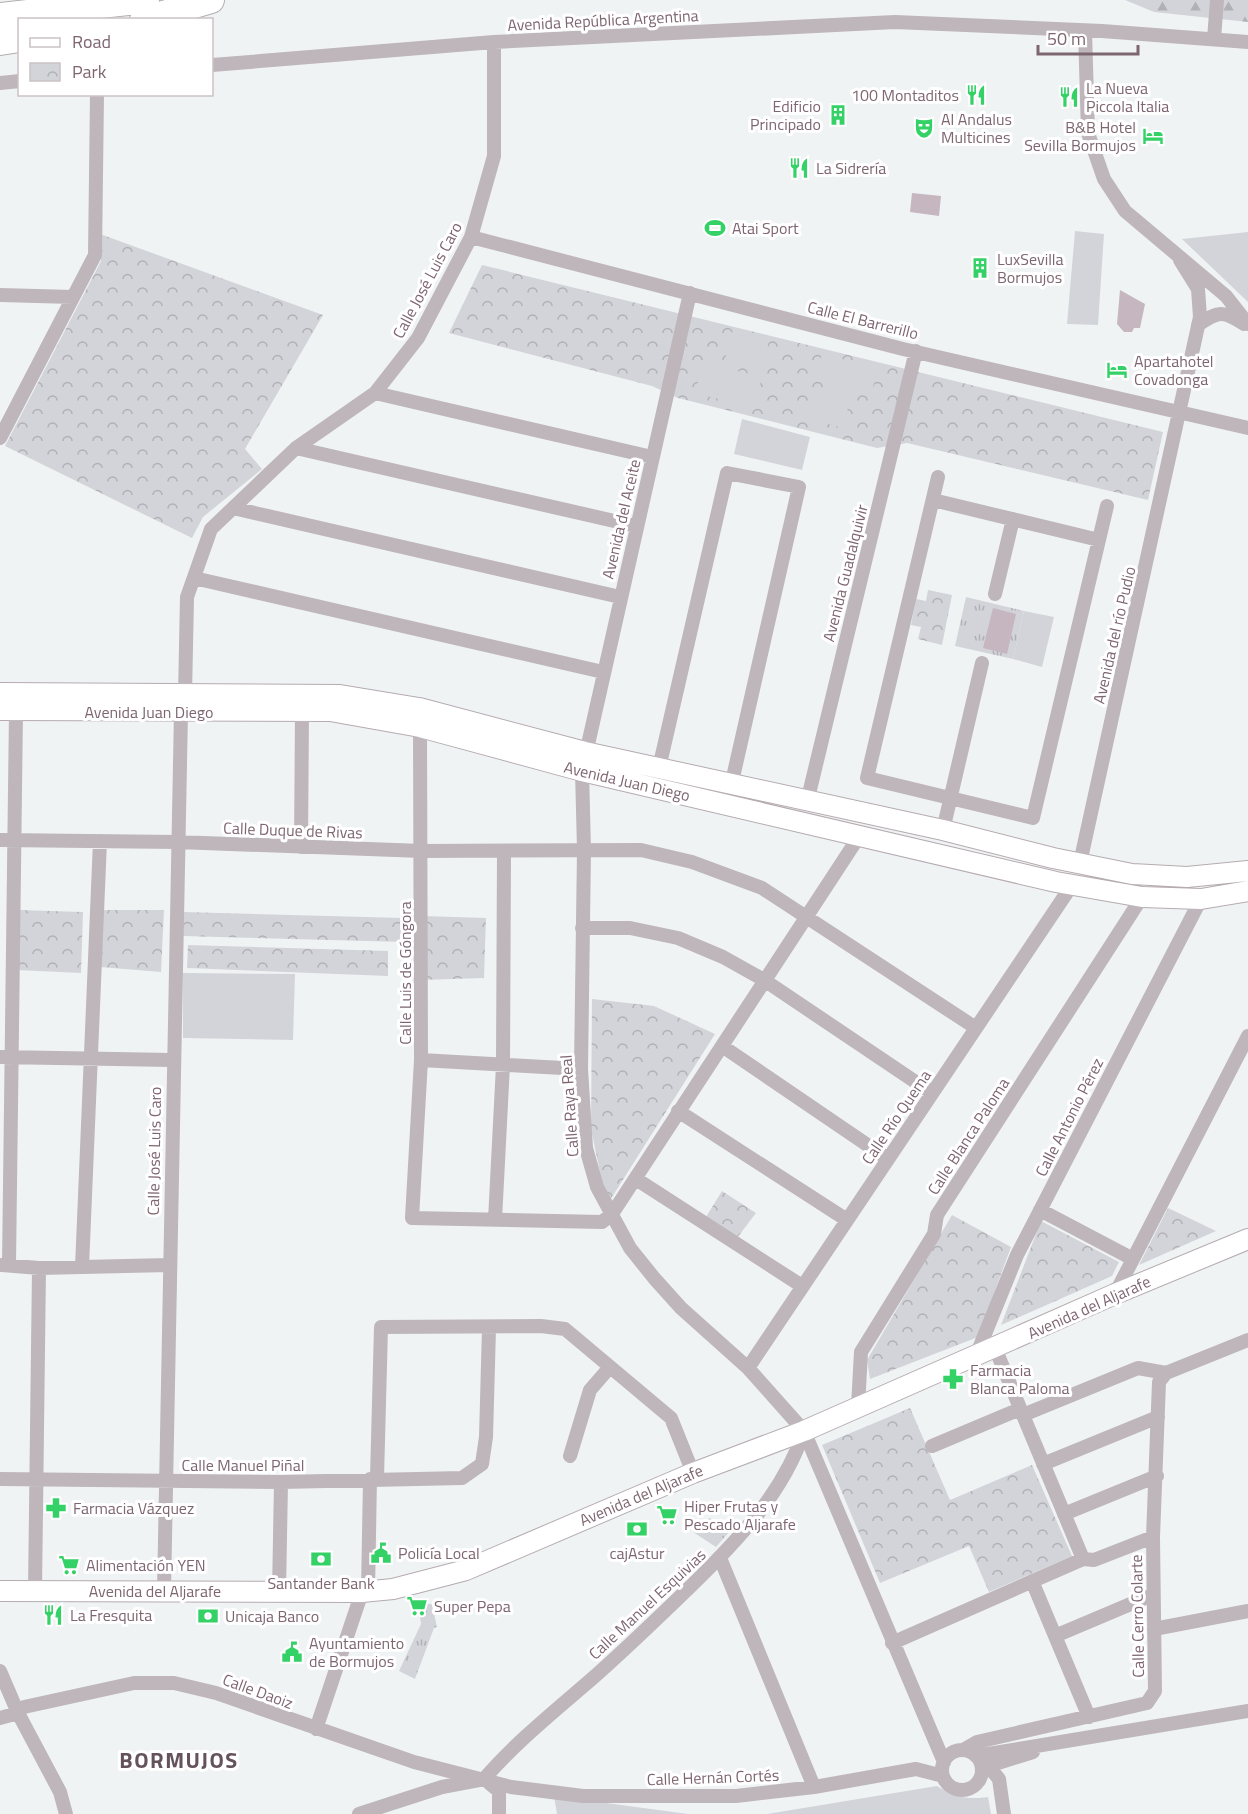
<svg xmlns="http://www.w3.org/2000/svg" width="1248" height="1814" viewBox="0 0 1248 1814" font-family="'Titillium Web',sans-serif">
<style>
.grass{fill:url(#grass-tufts)}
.forest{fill:url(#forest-firs)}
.park{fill:url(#park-crowns)}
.pitch{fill:#d2d4da}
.water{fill:#c5b6c0}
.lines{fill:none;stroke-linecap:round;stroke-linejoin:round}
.secondary-casing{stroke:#b5abb0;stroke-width:22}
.highway-casing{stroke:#b3adb0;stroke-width:28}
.street{stroke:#beb6ba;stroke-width:14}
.secondary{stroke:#fff;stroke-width:20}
.highway{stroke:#fff;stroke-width:26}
.labels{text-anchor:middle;stroke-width:6;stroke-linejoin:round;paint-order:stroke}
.street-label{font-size:16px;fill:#7e6671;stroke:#fff}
.poi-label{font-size:16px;fill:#7e6671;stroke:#fff;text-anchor:start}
.district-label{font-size:22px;font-weight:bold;letter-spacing:1.5px;fill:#64535b;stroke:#fff}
</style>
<defs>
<pattern id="grass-tufts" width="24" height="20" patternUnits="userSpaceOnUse" patternTransform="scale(1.5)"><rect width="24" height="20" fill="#d2d4da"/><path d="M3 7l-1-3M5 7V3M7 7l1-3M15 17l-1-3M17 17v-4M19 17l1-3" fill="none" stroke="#b0b0b5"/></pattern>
<pattern id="forest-firs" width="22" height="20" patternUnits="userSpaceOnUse" patternTransform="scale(1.5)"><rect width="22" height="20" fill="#d2d4da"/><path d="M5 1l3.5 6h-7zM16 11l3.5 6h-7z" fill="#b0b0b5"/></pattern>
<pattern id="park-crowns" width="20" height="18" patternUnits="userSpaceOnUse" patternTransform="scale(1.5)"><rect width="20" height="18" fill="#d2d4da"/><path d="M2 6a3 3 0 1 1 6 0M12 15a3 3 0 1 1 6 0" fill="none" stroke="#b0b0b5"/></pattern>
</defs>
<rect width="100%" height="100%" fill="#f0f3f4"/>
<path class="grass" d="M966 597 1024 611 1013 659 955 646Z
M710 1518 729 1532 716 1547 693 1532 702 1529 699 1523Z
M424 1604H432L437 1627 434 1628 415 1679 399 1671 421 1624 420 1617 426 1616Z"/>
<path class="forest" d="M1125 0H1248V22L1154 12Z"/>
<path class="park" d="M100 234 323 315 245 449 262 469 203 517 192 538 5 446 101 261Z
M482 265 1163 432 1148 500 907 443 877 448 678 398 652 386 449 333Z
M928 590 952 595 942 645 918 639 921 627 911 625 916 599 926 601Z
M19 910 83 912 81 973 17 970Z
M102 910H164L161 972 100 967Z
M184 912 403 918 405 942 183 936Z
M422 916 486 918 484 978 421 980Z
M188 945 388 951V976L187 968Z
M592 999 654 1006 715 1034 607 1205 591 1129Z
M722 1191 756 1213 737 1238 706 1217Z
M1168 1208 1216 1231 1139 1265Z
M952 1215 1011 1247 978 1337 870 1379 867 1360Z
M1041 1221 1119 1262 1112 1276 1001 1325Z
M910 1408 950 1500 1032 1465 1072 1556 989 1592 969 1546 880 1583 822 1445Z"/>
<path class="pitch" d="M1075 231 1104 234 1098 325 1067 324Z
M1248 232V302L1182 239Z
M731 332 769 340 763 368 725 360Z
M822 354 878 368 871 395 816 381Z
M703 363 762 377 754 408 695 393Z
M813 390 850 399 843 428 806 418Z
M742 419 810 437 802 470 734 454Z
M1024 611 1054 617 1042 667 1013 659Z
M183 973 295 974 293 1040 183 1038Z
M937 1786C955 1797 968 1800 988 1797L991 1814H767Z
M554 1796 688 1814H557Z"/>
<path class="water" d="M912 193 941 196 939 216 910 212Z
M1120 290 1145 304 1140 328H1134L1132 332H1124L1117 324Z
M993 608 1016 614 1007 654 983 648Z"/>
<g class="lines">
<g class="secondary-casing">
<path id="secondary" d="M0 693 340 695 419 708 585 752 943 830 1053 858 1132 874 1187 877 1248 871
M0 710 330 711 420 727 582 771 1056 882 1142 897 1201 899 1248 891
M0 1591 362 1592 393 1589 466 1570 693 1473 804 1431 1115 1294 1248 1239"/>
</g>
<g class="highway-casing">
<path id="highway" d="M0 16 146 0
M143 20 211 0
M0 42 20 39"/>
</g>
<path class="street" d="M1085 31 1088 133 1104 179 1125 211 1226 296 1248 324
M1214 39 1217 0
M212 65 494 42 895 22 1102 31 1248 42
M0 83 20 81
M471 237 903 349 1248 428
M690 293 582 771 584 850 581 1069 586 1148 597 1187 630 1248 654 1278 681 1308 748 1368 804 1431 944 1762
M0 295 73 297
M1198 325C1218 311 1223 310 1244 324
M375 393 652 457
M0 438 95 255 97 94
M296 448 636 526
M938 477 867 778 1033 818 1107 506
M933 500 1099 540
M233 508 620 597
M194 578 603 672
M995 594 1013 519
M185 696 187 597 211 529 296 448 375 393 418 338 471 237 494 156V42
M420 727 421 1060 412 1218 602 1222 612 1214 860 835
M659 768 727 473 799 487 731 786
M807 802 916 351
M943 830 982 663
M0 840 177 842 422 851 641 850 692 862 762 888 976 1028
M301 847 302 712
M1080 863 1200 317 1198 289 1180 260
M582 928H630L678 938 723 957 764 980 932 1093
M722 1046 888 1159
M0 1057 172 1060
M421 1060 581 1069
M678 1111 847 1220
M636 1179 802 1286
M1040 1210 1133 1259
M495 1220 503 1065 504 851
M2 1265 39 1268 169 1265
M9 1265 16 711
M82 1267 100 841
M1115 1294 1248 1036
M995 1348 1083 1559
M976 1356 1017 1255 1201 899
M748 1368 1072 885
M1166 1373 1248 1340
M858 1406 861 1352 934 1234 937 1215 1142 897
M1023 1415 1138 1368 1166 1373
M932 1446 1020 1409
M570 1456 590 1390 610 1367
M1043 1464 1158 1417
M377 1478 381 1327 541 1326 565 1329 671 1418 693 1473
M0 1479 281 1482 462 1478 482 1464 486 1437 489 1328
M1064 1514 1157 1476
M720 1558 814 1787
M1032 1581 1089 1717
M35 1591 39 1268
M164 1591 181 712
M368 1591 370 1479
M279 1592 281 1482
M1154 1629 1248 1611
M1055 1636 1152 1595
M892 1643 1083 1559 1094 1560 1153 1537
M0 1671 18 1713 60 1792 66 1814
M0 1718 18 1713 24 1707 134 1683H174L216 1693 414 1762 511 1787 583 1796H736L814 1787 916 1769 943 1776
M316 1729 362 1592
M963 1750 977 1742 1147 1703 1155 1691 1153 1537 1159 1382 1166 1373
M942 1770a20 20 0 1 1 40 0a20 20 0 1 1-40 0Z
M976 1756 1248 1711
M989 1767 999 1779 1004 1814
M982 1768 1033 1752
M484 1779C517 1741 556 1710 594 1677 628 1647 660 1616 693 1584 738 1540 784 1492 804 1431
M488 1782 499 1791V1814
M359 1814 442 1787 479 1780"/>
<use href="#secondary" class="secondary"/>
<use href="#highway" class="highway"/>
</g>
<defs>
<g id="restaurant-bare" transform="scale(1.62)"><path d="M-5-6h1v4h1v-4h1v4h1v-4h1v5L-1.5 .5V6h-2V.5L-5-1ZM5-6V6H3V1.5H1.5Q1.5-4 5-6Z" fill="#33d166" stroke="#fff" stroke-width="2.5" paint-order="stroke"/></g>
<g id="building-bare" transform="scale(1.62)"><path d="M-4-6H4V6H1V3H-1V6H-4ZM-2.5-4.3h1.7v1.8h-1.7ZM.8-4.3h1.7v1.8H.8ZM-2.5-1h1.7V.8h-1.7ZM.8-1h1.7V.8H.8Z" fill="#33d166" stroke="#fff" stroke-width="2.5" paint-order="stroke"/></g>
<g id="theatre-bare" transform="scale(1.62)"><path d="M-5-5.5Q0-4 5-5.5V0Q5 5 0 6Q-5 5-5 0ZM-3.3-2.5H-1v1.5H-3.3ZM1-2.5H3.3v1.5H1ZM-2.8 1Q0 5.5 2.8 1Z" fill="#33d166" stroke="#fff" stroke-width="2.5" paint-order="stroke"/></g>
<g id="hotel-bare" transform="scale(1.62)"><path d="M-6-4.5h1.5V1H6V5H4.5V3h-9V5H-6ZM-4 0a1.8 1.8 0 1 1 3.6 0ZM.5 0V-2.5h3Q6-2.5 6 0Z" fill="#33d166" stroke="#fff" stroke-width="2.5" paint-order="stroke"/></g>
<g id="stadium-bare" transform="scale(1.62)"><path d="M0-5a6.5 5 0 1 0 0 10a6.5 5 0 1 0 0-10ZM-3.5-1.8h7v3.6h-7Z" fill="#33d166" stroke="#fff" stroke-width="2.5" paint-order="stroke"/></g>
<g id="pharmacy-bare" transform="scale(1.62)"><path d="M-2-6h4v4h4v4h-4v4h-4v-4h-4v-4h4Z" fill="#33d166" stroke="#fff" stroke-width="2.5" paint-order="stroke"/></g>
<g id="supermarket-bare" transform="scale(1.62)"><path d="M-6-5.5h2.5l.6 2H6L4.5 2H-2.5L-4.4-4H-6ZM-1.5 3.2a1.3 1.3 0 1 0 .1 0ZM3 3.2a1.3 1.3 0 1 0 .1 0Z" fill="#33d166" stroke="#fff" stroke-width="2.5" paint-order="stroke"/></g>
<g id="bank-bare" transform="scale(1.62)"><path d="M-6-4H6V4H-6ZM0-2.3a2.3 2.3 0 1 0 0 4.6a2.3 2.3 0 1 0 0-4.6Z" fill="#33d166" stroke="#fff" stroke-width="2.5" paint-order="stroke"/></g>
<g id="civic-bare" transform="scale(1.62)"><path d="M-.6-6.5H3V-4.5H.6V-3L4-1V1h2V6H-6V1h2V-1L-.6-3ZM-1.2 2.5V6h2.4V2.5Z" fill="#33d166" stroke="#fff" stroke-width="2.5" paint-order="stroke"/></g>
</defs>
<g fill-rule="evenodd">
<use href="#restaurant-bare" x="976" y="95"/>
<use href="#restaurant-bare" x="1069" y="97"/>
<use href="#building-bare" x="838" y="115"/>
<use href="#theatre-bare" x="924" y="128"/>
<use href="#hotel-bare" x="1153" y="136"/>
<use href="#restaurant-bare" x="799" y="168"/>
<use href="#stadium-bare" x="715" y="228"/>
<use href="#building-bare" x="980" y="268"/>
<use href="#hotel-bare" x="1117" y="370"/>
<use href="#pharmacy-bare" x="953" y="1379"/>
<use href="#pharmacy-bare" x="56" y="1508"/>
<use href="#supermarket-bare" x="667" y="1515"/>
<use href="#bank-bare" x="637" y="1529"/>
<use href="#civic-bare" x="381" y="1553"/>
<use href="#bank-bare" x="321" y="1559"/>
<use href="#supermarket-bare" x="69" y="1565"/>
<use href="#supermarket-bare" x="417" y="1606"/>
<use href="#restaurant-bare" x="53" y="1615"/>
<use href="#bank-bare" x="208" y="1616"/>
<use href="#civic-bare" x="292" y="1652"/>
</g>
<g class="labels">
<g class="street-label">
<text transform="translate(603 20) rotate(-3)" y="6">Avenida República Argentina</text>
<text transform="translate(427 280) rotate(-62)" y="6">Calle José Luis Caro</text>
<text transform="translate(863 320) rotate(14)" y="6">Calle El Barrerillo</text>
<text transform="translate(621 519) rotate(-77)" y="6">Avenida del Aceite</text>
<text transform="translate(845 573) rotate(-76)" y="6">Avenida Guadalquivir</text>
<text transform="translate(1114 635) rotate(-77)" y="6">Avenida del río Pudio</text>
<text x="149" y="718">Avenida Juan Diego</text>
<text transform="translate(627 781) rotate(13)" y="6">Avenida Juan Diego</text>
<text transform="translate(293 830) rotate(2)" y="6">Calle Duque de Rivas</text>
<text transform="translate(405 973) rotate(-90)" y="6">Calle Luis de Góngora</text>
<text transform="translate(569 1106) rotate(-94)" y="6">Calle Raya Real</text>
<text transform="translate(896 1117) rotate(-56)" y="6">Calle Río Quema</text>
<text transform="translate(1069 1117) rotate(-63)" y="6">Calle Antonio Pérez</text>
<text transform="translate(968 1136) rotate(-57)" y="6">Calle Blanca Paloma</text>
<text transform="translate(154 1151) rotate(-89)" y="6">Calle José Luis Caro</text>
<text transform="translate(1089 1307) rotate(-24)" y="6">Avenida del Aljarafe</text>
<text x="243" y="1471">Calle Manuel Piñal</text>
<text transform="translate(641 1495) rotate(-23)" y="6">Avenida del Aljarafe</text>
<text x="155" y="1597">Avenida del Aljarafe</text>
<text transform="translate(647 1604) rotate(-43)" y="6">Calle Manuel Esquivias</text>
<text transform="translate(1137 1616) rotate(-91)" y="6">Calle Cerro Colarte</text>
<text transform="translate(258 1691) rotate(20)" y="6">Calle Daoiz</text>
<text transform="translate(713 1777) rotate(-2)" y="6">Calle Hernán Cortés</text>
</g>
<g class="poi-label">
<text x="1086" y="94">La Nueva<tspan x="1086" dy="18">Piccola Italia</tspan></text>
<text x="959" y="101" text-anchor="end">100 Montaditos</text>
<text x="821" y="112" text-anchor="end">Edificio<tspan x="821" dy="18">Principado</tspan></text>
<text x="941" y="125">Al Andalus<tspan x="941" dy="18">Multicines</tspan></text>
<text x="1136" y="133" text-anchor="end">B&amp;B Hotel<tspan x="1136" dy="18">Sevilla Bormujos</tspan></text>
<text x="816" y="174">La Sidrería</text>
<text x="732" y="234">Atai Sport</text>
<text x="997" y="265">LuxSevilla<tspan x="997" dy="18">Bormujos</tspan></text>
<text x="1134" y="367">Apartahotel<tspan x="1134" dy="18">Covadonga</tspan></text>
<text x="970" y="1376">Farmacia<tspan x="970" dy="18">Blanca Paloma</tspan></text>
<text x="684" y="1512">Hiper Frutas y<tspan x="684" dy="18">Pescado Aljarafe</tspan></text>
<text x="73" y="1514">Farmacia Vázquez</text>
<text x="398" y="1559">Policía Local</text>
<text x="637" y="1559" text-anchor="middle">cajAstur</text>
<text x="86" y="1571">Alimentación YEN</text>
<text x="321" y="1589" text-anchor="middle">Santander Bank</text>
<text x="434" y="1612">Super Pepa</text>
<text x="70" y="1621">La Fresquita</text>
<text x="225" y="1622">Unicaja Banco</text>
<text x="309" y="1649">Ayuntamiento<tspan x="309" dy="18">de Bormujos</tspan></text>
</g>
<g class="district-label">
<text x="179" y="1768">BORMUJOS</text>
</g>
</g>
<rect x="18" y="18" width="195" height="78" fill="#ffffff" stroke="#cbc2c6" stroke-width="1.5"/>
<rect x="30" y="38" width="30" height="9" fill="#ffffff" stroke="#cbc2c6" stroke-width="1.5"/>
<text x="72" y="48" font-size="18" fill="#7e6671">Road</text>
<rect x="30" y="63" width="30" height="18" fill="url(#park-crowns)" stroke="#cbc2c6" stroke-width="1.5"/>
<text x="72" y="78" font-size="18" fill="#7e6671">Park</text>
<path d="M1038 45v9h100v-9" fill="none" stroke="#7e6671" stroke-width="3"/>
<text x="1047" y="45" font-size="18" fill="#7e6671" stroke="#ffffff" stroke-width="4.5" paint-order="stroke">50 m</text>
</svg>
